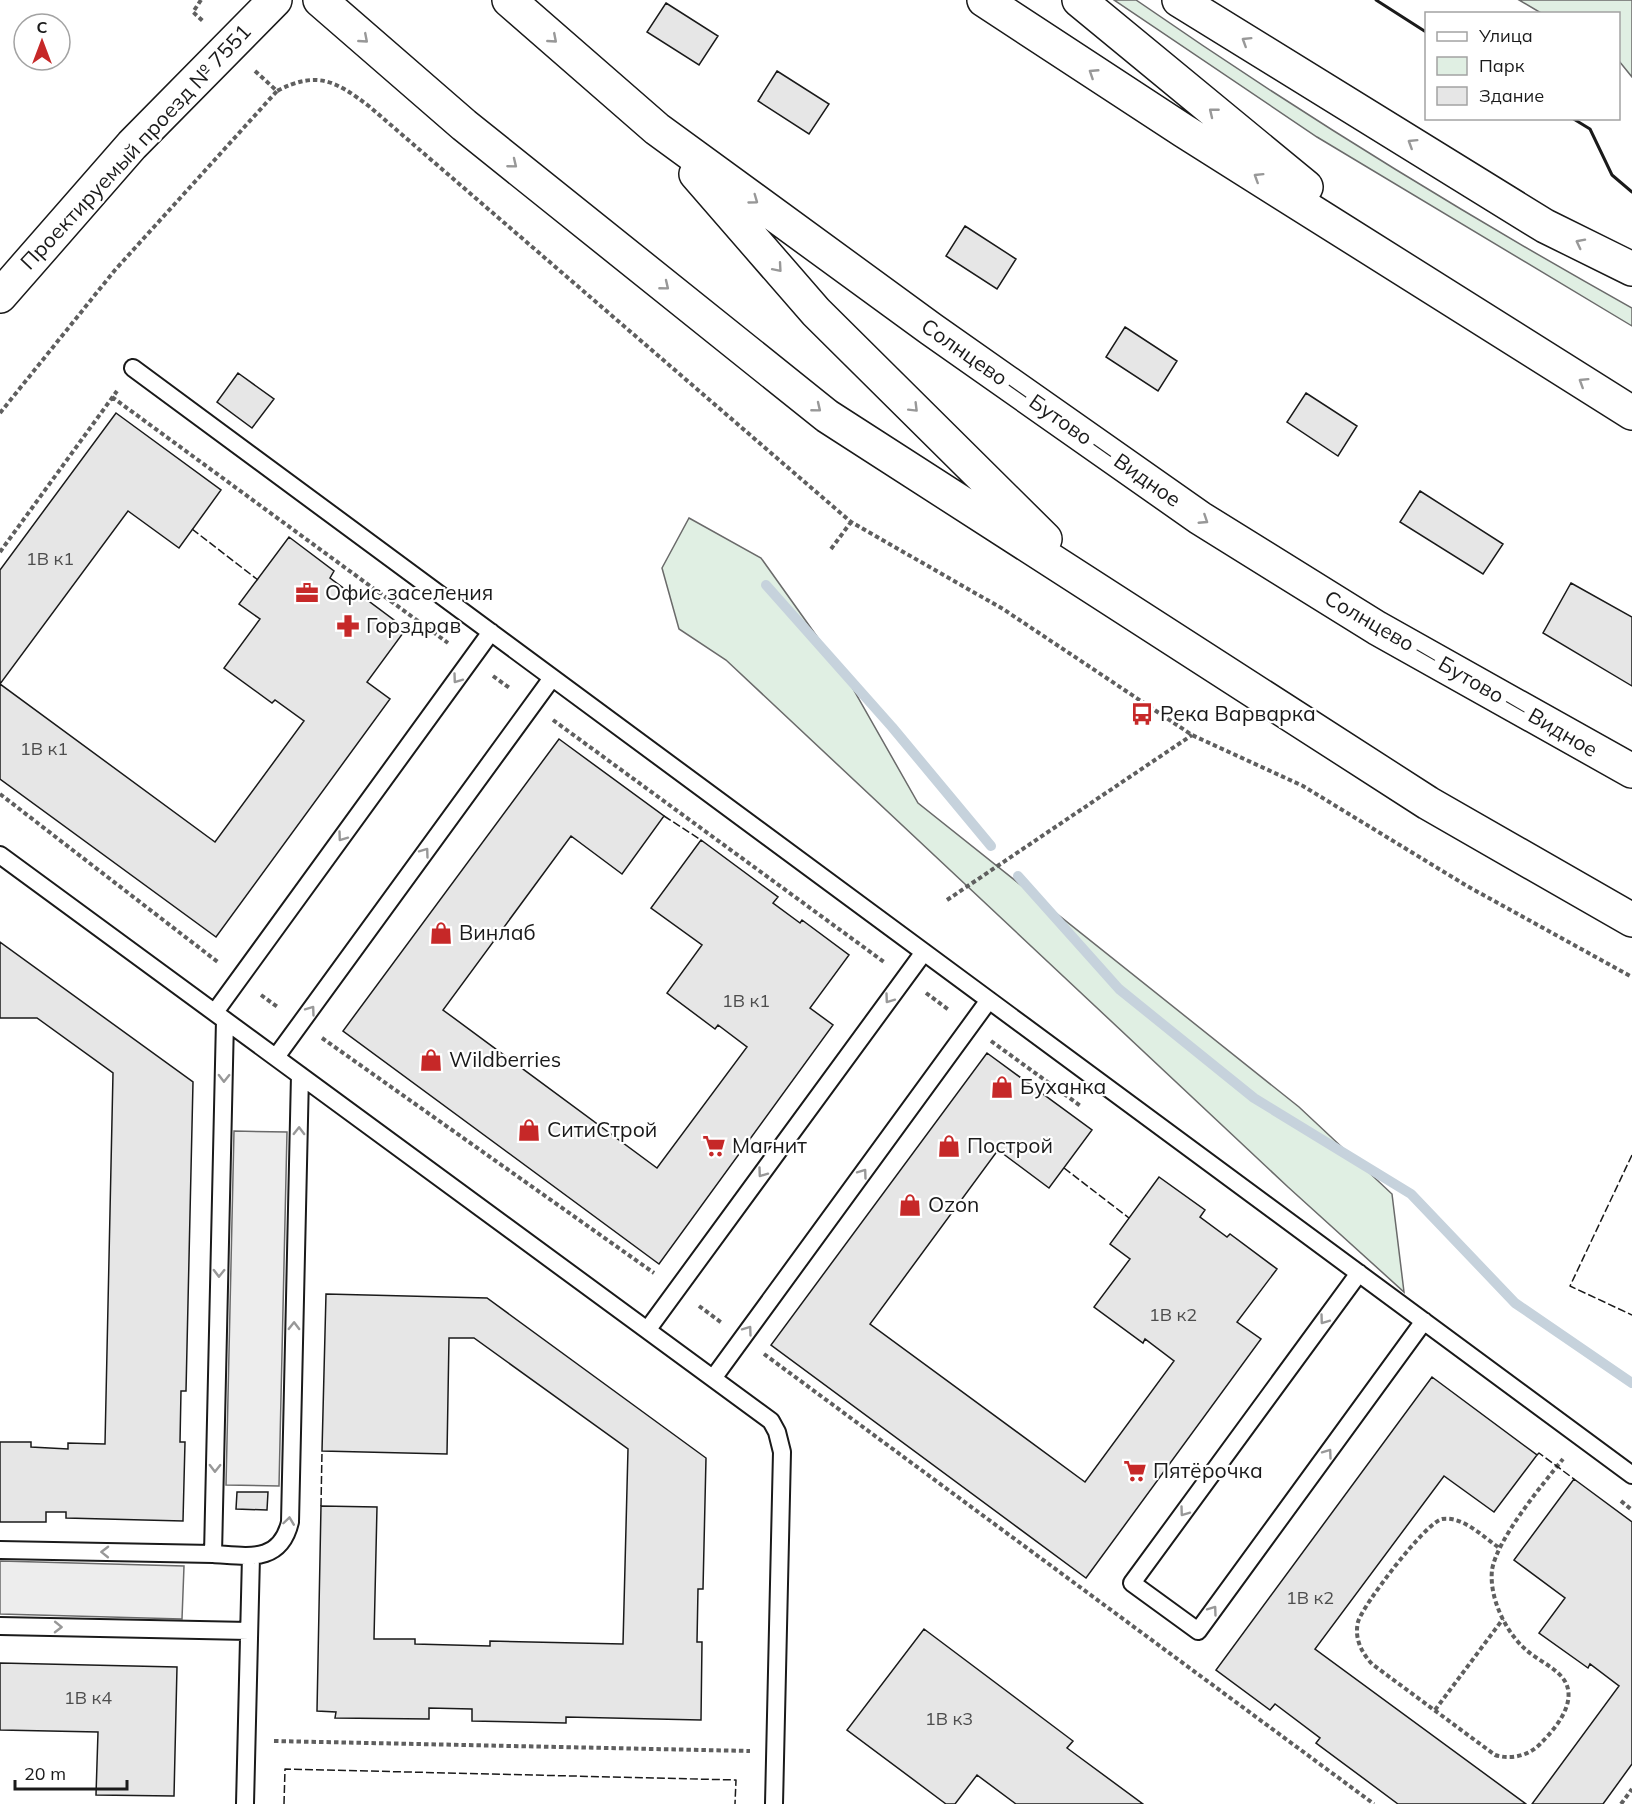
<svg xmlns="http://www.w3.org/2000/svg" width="1632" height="1804" viewBox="0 0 1632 1804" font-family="Mulish,sans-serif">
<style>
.green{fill:#e0efe3;stroke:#6a6a6a;stroke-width:1.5}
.parking{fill:#ededed;stroke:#6a6a6a;stroke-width:1.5}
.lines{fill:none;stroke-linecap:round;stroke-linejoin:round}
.stream{stroke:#c6d2dc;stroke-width:10}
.building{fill:#e6e6e6;stroke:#1a1a1a;stroke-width:1.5}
.lane-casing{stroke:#1a1a1a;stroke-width:20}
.street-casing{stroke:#1a1a1a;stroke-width:36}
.secondary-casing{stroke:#1a1a1a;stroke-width:36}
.path{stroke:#5f5f5f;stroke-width:4;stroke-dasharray:4.5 3;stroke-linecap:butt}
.lane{stroke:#fff;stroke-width:16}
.street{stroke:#fff;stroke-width:33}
.secondary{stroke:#fff;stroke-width:33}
.fence{stroke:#1a1a1a;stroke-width:1.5;stroke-dasharray:8 3;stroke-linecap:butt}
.wall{stroke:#1a1a1a;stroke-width:3}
.oneway{stroke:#989898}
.labels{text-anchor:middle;stroke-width:4.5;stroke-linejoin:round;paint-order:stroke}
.number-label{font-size:18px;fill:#4d4d4d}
.street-label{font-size:21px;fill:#1a1a1a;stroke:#fff}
.poi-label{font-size:21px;fill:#1a1a1a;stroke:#fff;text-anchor:start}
</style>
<rect width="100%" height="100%" fill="#fff"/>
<path class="green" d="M1114 0H1136C1296 111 1462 213 1632 308V326L1317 137Z
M1519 0H1632V77L1619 61 1618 14 1541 13Z
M689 518 761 558 848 680 918 803 1299 1107 1392 1194 1404 1292 1288 1187 726 660 679 629 662 568Z"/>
<path class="parking" d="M234 1131 287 1132 279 1486 226 1485Z
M0 1561 184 1566 182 1619 0 1614Z"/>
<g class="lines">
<path class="stream" d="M766 585 892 727 991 846
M1018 876 1119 989 1254 1098 1411 1194 1515 1303 1632 1383"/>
</g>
<path class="building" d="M666 3 718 36 699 65 647 32Z
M777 71 829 104 809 134 758 101Z
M965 226 1016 259 997 289 946 256Z
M1125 327 1177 361 1158 391 1106 357Z
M238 373 274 399 252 428 217 402Z
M1306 393 1357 426 1338 456 1287 422Z
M116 413 221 490 179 548 128 511 0 684V570Z
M1420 491 1503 544 1483 574 1400 522Z
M289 537 334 571 330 578 357 598 359 594 406 629 367 682 390 699 216 937 0 779V684L215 842 304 721 275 700 272 703 224 668 260 619 239 604Z
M1571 583 1632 617V686L1543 633Z
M559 739 664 816 622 874 571 836 443 1010 657 1168 747 1047 718 1025 715 1029 667 993 702 945 651 908 701 840 778 897 773 903 800 923 802 920 849 955 810 1008 833 1025 659 1264 343 1031Z
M0 942 193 1082 186 1391H181L180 1442H185L183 1521 66 1518V1512H46V1522H0V1442H31V1447L68 1449V1443L105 1444 113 1073 37 1018H0Z
M987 1053 1092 1130 1049 1188 998 1150 870 1324 1085 1482 1174 1361 1145 1339 1143 1343 1094 1307 1130 1259 1110 1244 1159 1177 1205 1210 1200 1217 1227 1237 1230 1234 1277 1269 1237 1322 1261 1339 1086 1578 771 1345Z
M326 1294 487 1298 706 1458 703 1589H698L697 1642H702L701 1720 566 1717V1723L472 1721V1709L429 1708V1719L335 1718 336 1712 317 1711 321 1506 377 1507 374 1639H415V1644L490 1646V1641L623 1644 628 1449 474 1338H449L447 1454 322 1451Z
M1432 1377 1537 1455 1494 1512 1444 1476 1315 1649 1526 1804H1398L1316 1743 1320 1738 1275 1704 1270 1710 1216 1670Z
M1574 1479 1632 1522V1764L1603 1804H1532L1619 1686 1590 1664 1588 1668 1539 1633 1565 1598 1514 1560Z
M237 1492H268L267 1510 236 1509Z
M924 1629 1073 1741 1067 1748 1143 1804H1016L977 1775 955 1804H946L847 1730Z
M0 1663 177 1667 174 1796 96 1795 98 1732 0 1730Z"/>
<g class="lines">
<g class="lane-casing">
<path id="lane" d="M133 368 1632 1475
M0 855 771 1421 777 1432 782 1452 774 1804
M215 1012 491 632
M276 1057 552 678
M1359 1273 1132 1583 1198 1631 1424 1321
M648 1329 924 952
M714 1377 989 1000
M0 1550 213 1554 225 1020
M213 1554C247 1556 280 1564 290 1522L300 1075
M0 1626 249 1631
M245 1804 251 1556"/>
</g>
<g class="street-casing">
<path id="street" d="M0 296 132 145 275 0"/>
</g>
<g class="secondary-casing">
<path id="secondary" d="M320 0 464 125 827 416 1428 803 1632 920
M509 0 657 129 931 329 1200 518 1377 628 1632 771
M984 0 1184 131 1632 413
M1079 0 1306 187
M1179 0 1545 226 1632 269
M696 174 816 312 1045 539"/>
</g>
<path class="path" d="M201 0 193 12 204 22
M255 71 277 91C317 70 336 81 370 107L851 522 1003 609 1192 735 1303 786 1467 886 1632 977
M112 397 448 643
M0 413 115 270 277 91
M831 549 851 522
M0 552 117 391
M493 676 511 689
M553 720 884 962
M0 794 219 963
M947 900 1192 735
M926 993 949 1010
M261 995 279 1008
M322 1038 654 1273
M991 1041 1082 1107
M699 1306 722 1323
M764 1354 1374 1804
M1621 1501 1632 1510
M1498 1547C1482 1536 1463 1516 1442 1519 1426 1522 1362 1606 1358 1622 1354 1639 1362 1653 1372 1664L1495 1755C1511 1760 1529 1756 1541 1743 1558 1726 1583 1695 1558 1673 1548 1664 1535 1658 1525 1649 1505 1631 1489 1597 1492 1570 1497 1539 1542 1485 1563 1459
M1435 1710 1503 1619
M274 1741 750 1751
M1621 1804 1632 1789"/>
<use href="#lane" class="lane"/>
<use href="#street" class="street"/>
<use href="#secondary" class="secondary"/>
<path class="fence" d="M192 529 258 580
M664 816 701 840
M1632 1155 1570 1286 1632 1315
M1064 1168 1129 1218
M1537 1455 1539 1453 1574 1479
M321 1506 322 1451
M284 1804 285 1769 736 1780 735 1804"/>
<path class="wall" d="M1376 0 1426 32
M1572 118 1590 129 1612 175 1632 192"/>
</g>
<defs><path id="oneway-chevron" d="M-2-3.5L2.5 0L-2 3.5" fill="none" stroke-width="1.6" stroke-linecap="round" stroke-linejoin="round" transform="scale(1.5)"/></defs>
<g class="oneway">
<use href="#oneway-chevron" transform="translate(364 39) rotate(41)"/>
<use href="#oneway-chevron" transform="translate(553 39) rotate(41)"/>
<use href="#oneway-chevron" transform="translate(1246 41) rotate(-148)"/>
<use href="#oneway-chevron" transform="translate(1093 73) rotate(-147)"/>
<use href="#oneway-chevron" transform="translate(1213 112) rotate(-141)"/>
<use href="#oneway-chevron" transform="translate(1412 143) rotate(-148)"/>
<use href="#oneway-chevron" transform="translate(513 164) rotate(39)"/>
<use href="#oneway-chevron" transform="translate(1258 177) rotate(-148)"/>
<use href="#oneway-chevron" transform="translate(754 200) rotate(36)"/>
<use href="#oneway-chevron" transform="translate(1580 243) rotate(-153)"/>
<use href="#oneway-chevron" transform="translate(778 268) rotate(49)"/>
<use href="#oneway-chevron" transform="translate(665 286) rotate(39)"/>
<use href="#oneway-chevron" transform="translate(1583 382) rotate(-148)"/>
<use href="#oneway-chevron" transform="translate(817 408) rotate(39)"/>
<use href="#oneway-chevron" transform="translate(914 408) rotate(45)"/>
<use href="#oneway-chevron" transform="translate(1204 520) rotate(33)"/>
<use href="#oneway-chevron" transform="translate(457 679) rotate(126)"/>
<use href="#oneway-chevron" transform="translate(342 837) rotate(126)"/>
<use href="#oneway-chevron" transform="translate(425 852) rotate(-54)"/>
<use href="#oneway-chevron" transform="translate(889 999) rotate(126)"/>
<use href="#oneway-chevron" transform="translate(311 1010) rotate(-54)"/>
<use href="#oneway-chevron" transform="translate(224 1078) rotate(91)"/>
<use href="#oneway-chevron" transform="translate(299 1131) rotate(-89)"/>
<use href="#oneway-chevron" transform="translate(762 1173) rotate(126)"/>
<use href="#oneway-chevron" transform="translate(863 1173) rotate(-54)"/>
<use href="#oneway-chevron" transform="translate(219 1273) rotate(91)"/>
<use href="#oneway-chevron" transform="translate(1324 1320) rotate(126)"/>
<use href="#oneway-chevron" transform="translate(294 1326) rotate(-89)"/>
<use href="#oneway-chevron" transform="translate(748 1330) rotate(-54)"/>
<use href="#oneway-chevron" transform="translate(1328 1453) rotate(-54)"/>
<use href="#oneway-chevron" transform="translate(215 1468) rotate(91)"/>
<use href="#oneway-chevron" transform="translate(1184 1512) rotate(126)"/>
<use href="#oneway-chevron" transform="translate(289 1521) rotate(-82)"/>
<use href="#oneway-chevron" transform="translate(105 1552) rotate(-179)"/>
<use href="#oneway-chevron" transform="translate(1213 1610) rotate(-54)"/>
<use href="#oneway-chevron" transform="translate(58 1627) rotate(1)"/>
</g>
<defs>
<g id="office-bare" transform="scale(1.8)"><path d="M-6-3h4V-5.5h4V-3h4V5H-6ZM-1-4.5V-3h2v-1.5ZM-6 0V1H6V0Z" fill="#c62828" stroke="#fff" stroke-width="2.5" paint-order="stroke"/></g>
<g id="pharmacy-bare" transform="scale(1.8)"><path d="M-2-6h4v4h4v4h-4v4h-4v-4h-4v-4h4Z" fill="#c62828" stroke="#fff" stroke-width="2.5" paint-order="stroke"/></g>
<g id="bus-bare" transform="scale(1.8)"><path d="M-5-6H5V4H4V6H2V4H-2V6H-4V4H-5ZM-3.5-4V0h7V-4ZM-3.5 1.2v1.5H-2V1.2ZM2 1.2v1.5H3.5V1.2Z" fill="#c62828" stroke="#fff" stroke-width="2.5" paint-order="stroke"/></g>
<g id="shop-bare" transform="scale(1.8)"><path d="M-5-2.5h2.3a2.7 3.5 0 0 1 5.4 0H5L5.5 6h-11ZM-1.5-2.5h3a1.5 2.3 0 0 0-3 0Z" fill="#c62828" stroke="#fff" stroke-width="2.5" paint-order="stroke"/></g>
<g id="supermarket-bare" transform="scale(1.8)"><path d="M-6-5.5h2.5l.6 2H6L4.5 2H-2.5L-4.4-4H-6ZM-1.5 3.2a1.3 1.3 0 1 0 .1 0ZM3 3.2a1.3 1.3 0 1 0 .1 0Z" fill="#c62828" stroke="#fff" stroke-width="2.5" paint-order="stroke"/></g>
</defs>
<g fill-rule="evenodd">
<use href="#office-bare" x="307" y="593"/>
<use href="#pharmacy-bare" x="348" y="626"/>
<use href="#bus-bare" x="1142" y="714"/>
<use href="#shop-bare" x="441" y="933"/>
<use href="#shop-bare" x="431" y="1060"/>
<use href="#shop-bare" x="1002" y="1087"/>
<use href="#shop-bare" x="529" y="1130"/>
<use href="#supermarket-bare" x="714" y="1146"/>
<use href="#shop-bare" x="949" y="1146"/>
<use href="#shop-bare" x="910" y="1205"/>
<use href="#supermarket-bare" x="1135" y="1471"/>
</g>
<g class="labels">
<g class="number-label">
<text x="50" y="565">1В к1</text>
<text x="44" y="755">1В к1</text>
<text x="746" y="1007">1В к1</text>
<text x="1173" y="1321">1В к2</text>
<text x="1310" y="1604">1В к2</text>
<text x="88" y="1704">1В к4</text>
<text x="949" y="1725">1В к3</text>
</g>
<g class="street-label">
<text transform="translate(136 147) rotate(-47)" y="7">Проектируемый проезд № 7551</text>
<text transform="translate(1051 413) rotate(35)" y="7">Солнцево — Бутово — Видное</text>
<text transform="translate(1461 674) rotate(30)" y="7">Солнцево — Бутово — Видное</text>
</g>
<g class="poi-label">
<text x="325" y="600">Офис заселения</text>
<text x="366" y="633">Горздрав</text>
<text x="1160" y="721">Река Варварка</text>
<text x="459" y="940">Винлаб</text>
<text x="449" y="1067">Wildberries</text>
<text x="1020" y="1094">Буханка</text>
<text x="547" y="1137">СитиСтрой</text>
<text x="732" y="1153">Магнит</text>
<text x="967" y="1153">Построй</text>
<text x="928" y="1212">Ozon</text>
<text x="1153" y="1478">Пятёрочка</text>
</g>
</g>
<rect x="1425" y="12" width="195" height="108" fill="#ffffff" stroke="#a3a3a3" stroke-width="1.5"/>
<rect x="1437" y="32" width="30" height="9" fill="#ffffff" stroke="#a3a3a3" stroke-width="1.5"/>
<text x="1479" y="42" font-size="18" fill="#1a1a1a">Улица</text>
<rect x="1437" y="57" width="30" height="18" fill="#e0efe3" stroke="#a3a3a3" stroke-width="1.5"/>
<text x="1479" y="72" font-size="18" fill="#1a1a1a">Парк</text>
<rect x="1437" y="87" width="30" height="18" fill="#e6e6e6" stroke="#a3a3a3" stroke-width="1.5"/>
<text x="1479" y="102" font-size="18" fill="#1a1a1a">Здание</text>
<g transform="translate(42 42)"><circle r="28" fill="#ffffff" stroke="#a3a3a3" stroke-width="1.5"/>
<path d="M0-4.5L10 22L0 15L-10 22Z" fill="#c62828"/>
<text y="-9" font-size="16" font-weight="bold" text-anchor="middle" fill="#1a1a1a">С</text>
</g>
<path d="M15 1780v9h112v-9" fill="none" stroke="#1a1a1a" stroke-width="3"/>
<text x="24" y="1780" font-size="18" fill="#1a1a1a" stroke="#ffffff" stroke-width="4.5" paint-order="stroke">20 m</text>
</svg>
